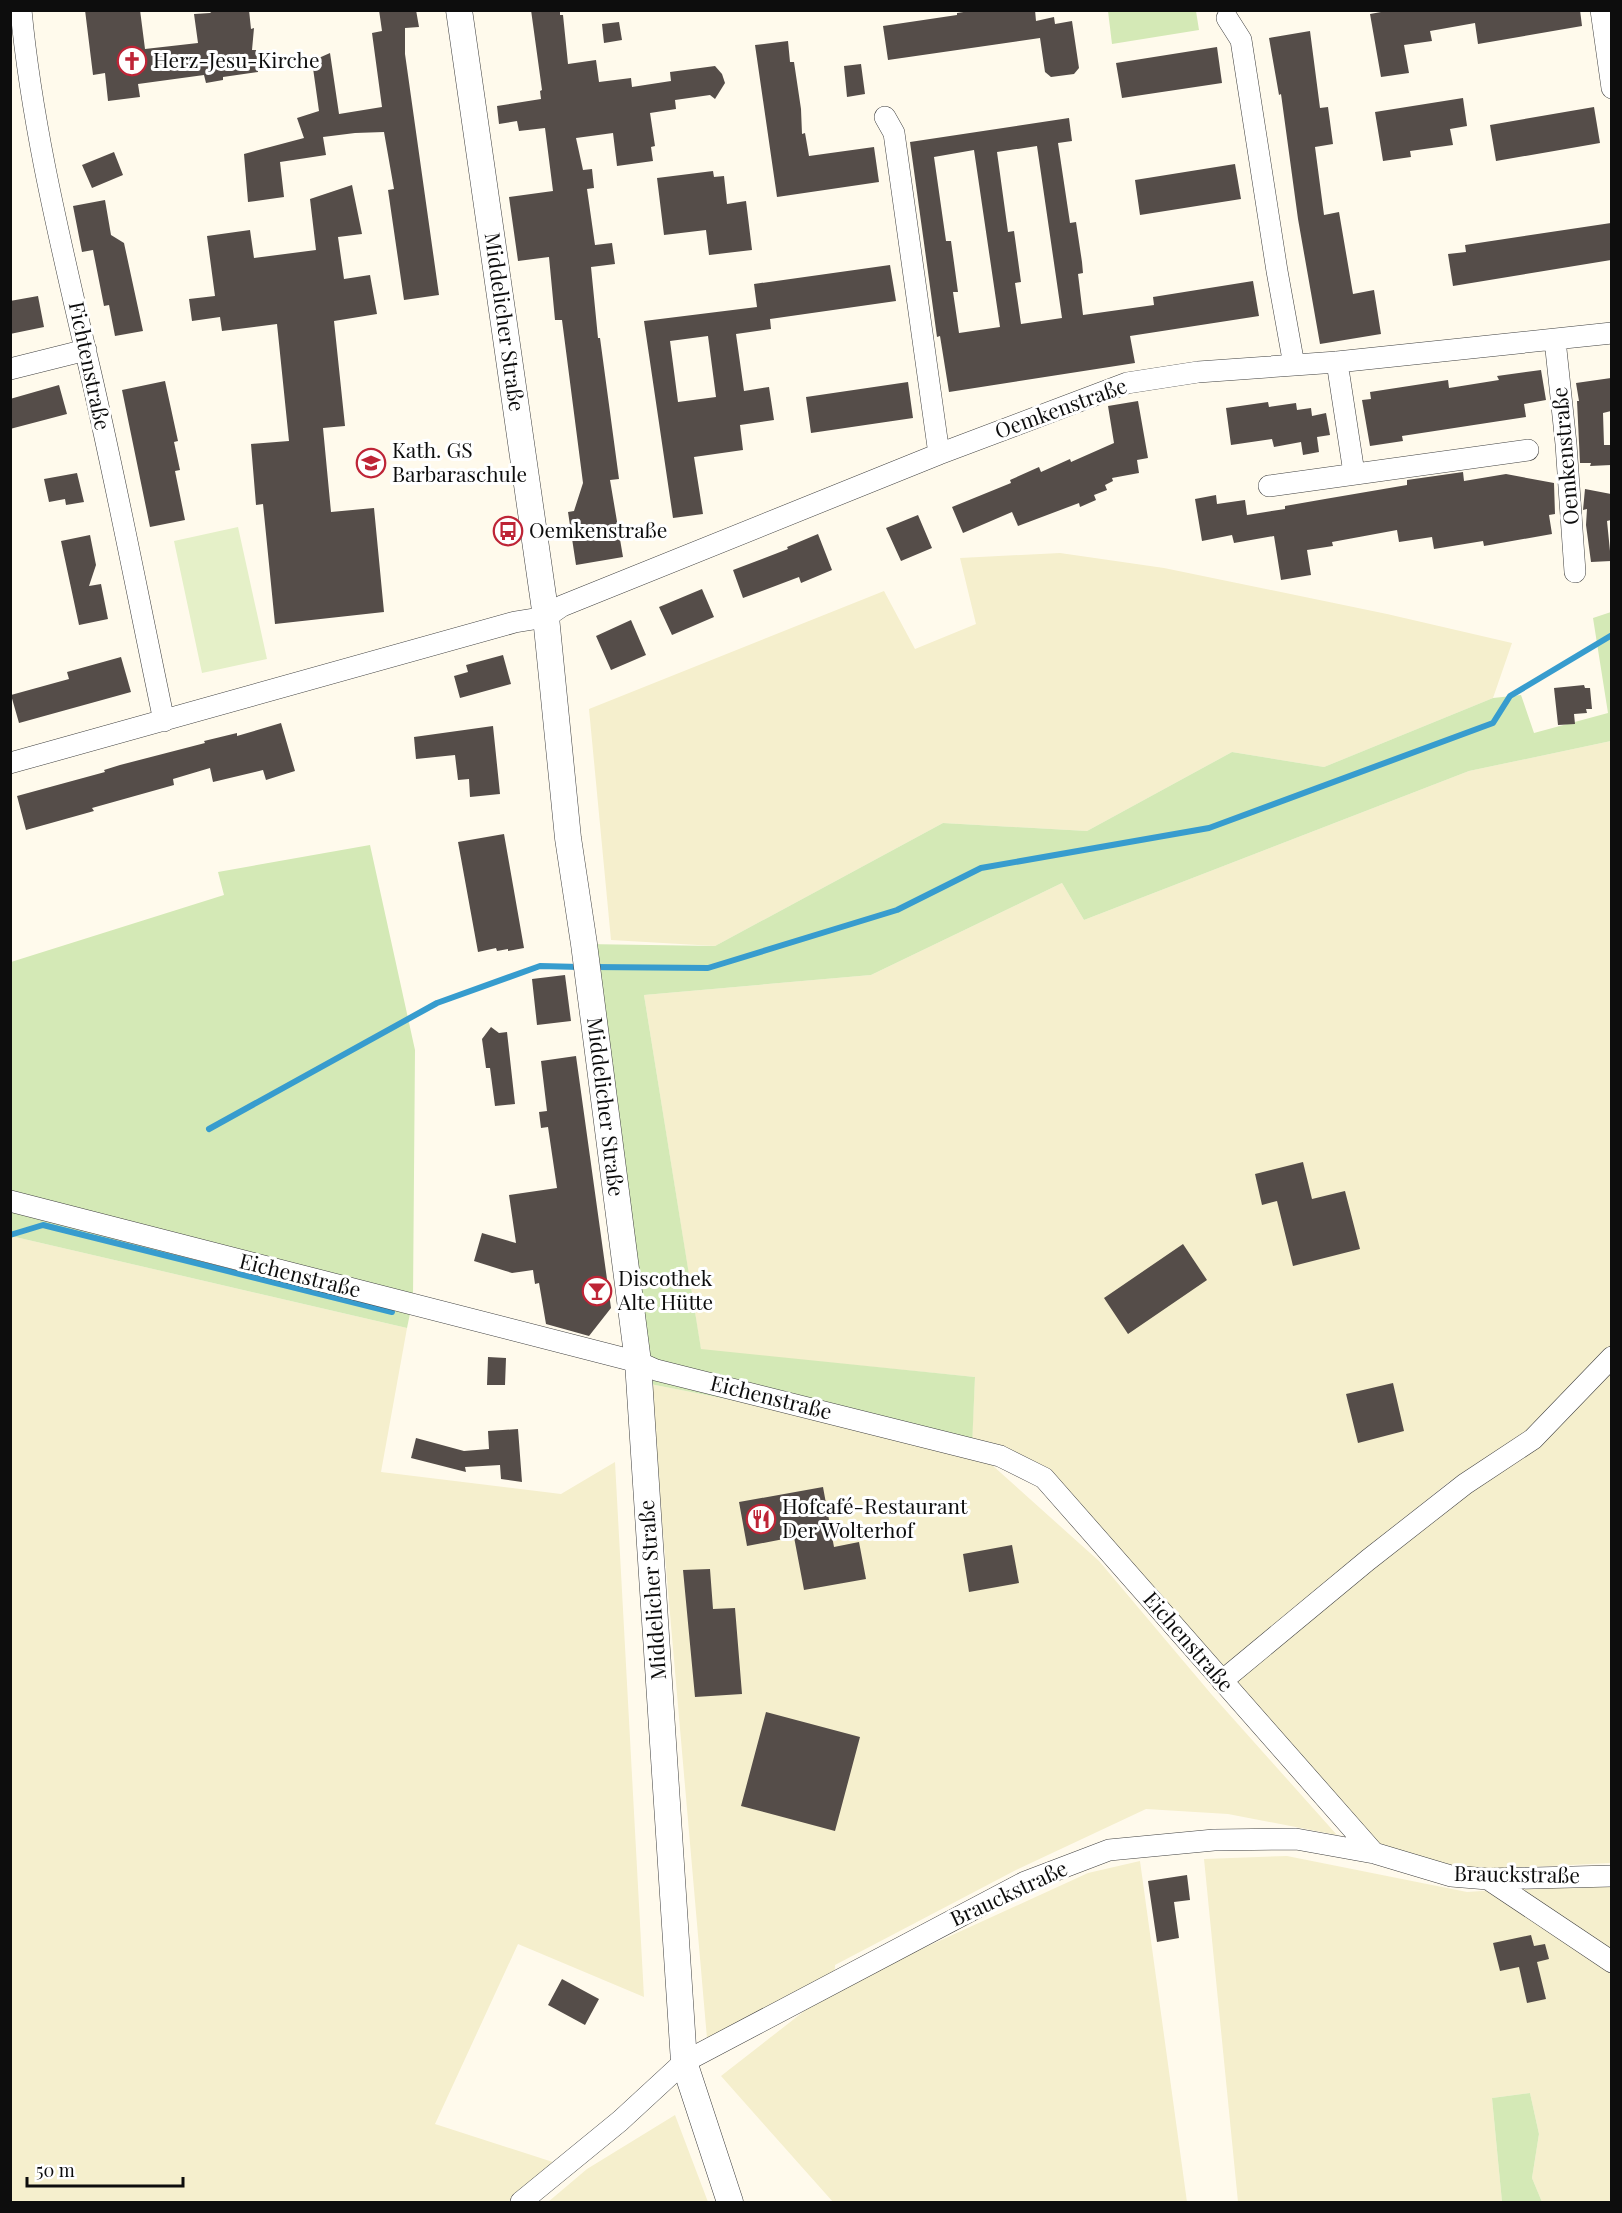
<svg xmlns="http://www.w3.org/2000/svg" width="1622" height="2213" viewBox="0 0 1622 2213" font-family="'Playfair Display',serif">
<style>
.farmland{fill:#f5efcd}
.green{fill:#d4e9b6}
.pitch{fill:#e5f0c8}
.lines{fill:none;stroke-linecap:round;stroke-linejoin:round}
.stream{stroke:#379cce;stroke-width:6}
.building{fill:#554d49;fill-rule:evenodd}
.minor-casing{stroke:#404040;stroke-width:22}
.tertiary-casing{stroke:#404040;stroke-width:27}
.minor{stroke:#fff;stroke-width:21}
.tertiary{stroke:#fff;stroke-width:26}
.labels{text-anchor:middle;stroke-width:6;stroke-linejoin:round;paint-order:stroke}
.poi-label{font-size:21px;fill:#0d0d0d;stroke:#fff;text-anchor:start}
.street-label{font-size:21px;fill:#0d0d0d;stroke:#fff}
</style>
<rect width="100%" height="100%" fill="#fffaec"/>
<path class="farmland" d="M1060 553 1164 568 1387 614 1512 643 1493 698 1324 767 1232 752 1087 831 943 823 715 946 611 940 589 709 884 591 915 649 976 624 960 558Z
M1611 741V1863L1470 1870 1374 1845 1233 1678 1452 1497 1450 1481 1222 1667 1048 1471 972 1439 975 1377 701 1350 644 995 871 975 1062 883 1084 920 1469 771Z
M11 1236 407 1328 381 1472 561 1494 615 1462 644 1997 518 1944 435 2124 559 2164 512 2202H11Z
M650 1384 972 1447 1099 1561 1212 1695 1337 1835 1228 1814 1146 1809 1016 1870 835 1965 834 1989 1088 1873 1140 1861 1187 2202H833L721 2076 830 1991 708 2050Z
M1287 1856 1467 1892 1611 1882V2202H1542L1532 2178 1539 2134 1530 2093 1492 2098 1502 2202H1238L1204 1859Z
M675 2115 708 2202H548L587 2169Z"/>
<path class="green" d="M1108 11H1196L1199 30 1112 44Z
M1611 612V741L1469 771 1084 920 1062 883 871 975 644 995 701 1349 975 1377 972 1447 650 1384 584 944 715 946 943 823 1087 831 1232 752 1324 767 1493 698 1521 695 1534 733 1608 713 1593 618Z
M370 845 415 1050 413 1299 407 1328 11 1236V962L224 895 218 872Z
M1530 2093 1539 2134 1532 2178 1542 2202H1502L1492 2098Z"/>
<path class="pitch" d="M238 527 267 659 202 673 174 541Z"/>
<g class="lines">
<path class="stream" d="M593 967 708 968 897 910 981 868 1209 828 1493 723 1510 696 1612 635
M209 1129 437 1003 540 966 580 967
M10 1235 43 1225 392 1312"/>
</g>
<path class="building" d="M85 10H140L145 49 198 43 194 14 210 13 214 10H249L251 29 254 28 252 50H256L258 72 223 77V80L206 83 204 75 138 84 140 97 108 101 105 73 93 75Z
M379 10H416L419 27 405 28V54L439 295 404 300 388 190 394 189 384 132 355 133 323 137 326 155 280 162 284 197 248 202 244 154 304 138 297 118 319 111 312 61 330 53 339 114 382 107 372 33 382 31Z
M531 10H560V15H563L568 64 596 60 599 82 631 78 632 87 671 81 670 72 715 66 722 74 725 83 715 99 710 95 675 100 676 109 650 113 655 146 651 147 653 161 617 166 613 133 576 138 583 170 592 169 594 188 587 189 595 245 612 243 615 264 591 267 598 338H600L619 479 610 480 623 557 576 565 568 512 574 511 583 483 562 320H555L549 257 518 261 509 197 553 191 545 128 519 131 517 121 499 124 497 106 541 99 540 91 542 90Z
M1035 10 1036 21 1054 17 1055 24 1072 21 1079 68 1074 74 1051 77 1045 72 1040 38 888 60 883 26 957 15V13L970 11Z
M1392 10H1580L1582 26 1478 44 1475 23 1430 31 1432 41 1404 45 1409 73 1381 77 1370 14Z
M619 22 622 40 604 43 602 24Z
M1310 31 1320 108 1328 107 1333 144 1315 147 1324 215 1339 212 1353 294 1374 290 1381 334 1320 344 1298 219 1281 94 1279 95 1269 38Z
M788 41 790 62H794L801 109 802 134 805 133 809 156 874 147 879 182 777 197 755 45Z
M1217 47 1222 83 1122 98 1116 63Z
M861 64 865 94 847 97 844 66Z
M1463 98 1467 126 1450 129 1453 145 1410 151 1411 157 1383 161 1375 112Z
M1594 107 1600 143 1496 161 1490 125Z
M1069 118 1072 141 1058 143 1070 223 1076 222 1082 262 1083 273 1078 274 1083 315 1154 305 1153 297 1253 281 1259 316 1130 336 1135 363 949 392 940 336 937 337 910 142ZM1037 146 1062 318 1021 324 1015 283 1021 282 1014 231 1008 232 997 152ZM974 150 1000 327 959 333 953 292H958L951 241H946L934 157Z
M114 152 123 175 92 188 82 165Z
M1235 164 1241 199 1140 215 1135 180Z
M713 171 714 177 724 176 727 204 746 201 752 250 709 255 706 230 664 235 657 178Z
M352 185 362 234 338 237 344 279 370 275 377 314 334 321 345 426 323 428 331 512 374 508 384 612 275 624 263 504 256 505 251 444 289 441 277 324 222 331 220 317 192 321 189 299 215 296 207 236 250 230 254 258 316 250 310 199Z
M105 200 111 235 124 243 143 331 115 336 109 305 104 306 93 250 82 252 73 206Z
M1611 223V260L1453 286 1448 254 1466 252 1465 245Z
M890 265 896 301 770 319 771 329 736 334 744 391 769 387 774 420 740 425 743 450 694 457 703 514 673 518 644 321 757 307 754 284ZM708 336 716 397 678 402 670 341Z
M38 296 44 327 10 334V301Z
M1541 370 1546 400 1524 404 1526 417 1402 436 1403 441 1370 446 1362 400 1371 399 1370 392 1448 380 1449 388 1499 380 1497 376Z
M1611 378V411L1603 413 1604 445H1611V465L1590 466 1591 463H1580L1577 401H1579L1576 383Z
M165 381 178 441 174 442 180 470 175 471 185 520 150 527 122 390Z
M908 382 913 418 811 433 806 397Z
M59 385 67 414 10 429V399Z
M1138 401 1148 458 1137 460 1139 473 1112 478 1113 481 1105 485 1107 490 1094 495 1096 500 1080 507 1079 503 1018 526 1012 512 963 533 952 507 1011 483 1010 480 1039 467 1041 472 1070 459 1071 462 1114 443 1108 406Z
M1268 402 1269 407 1296 403 1297 410 1311 408 1312 416 1326 413 1330 435 1317 437 1319 452 1303 455 1301 442 1274 447 1272 439 1231 445 1226 408Z
M1463 472 1464 481 1506 474 1554 483 1555 514 1549 515 1552 534 1484 546 1483 541 1434 549 1432 537 1399 542 1397 530 1332 542 1333 546 1307 550 1311 575 1281 580 1274 536 1234 543 1232 535 1202 541 1195 499 1216 495 1217 504 1245 500 1247 515 1285 509V506L1325 499 1407 485V480Z
M77 473 84 502 66 505 65 499 49 502 44 479Z
M1585 489 1611 494V520L1607 521 1611 561 1591 562 1586 525 1587 509 1583 510Z
M918 515 932 548 901 561 886 528Z
M818 534 832 570 801 583 799 577 743 598 733 570 788 549 787 547Z
M90 535 96 565 89 586 101 584 108 619 79 625 61 541Z
M702 589 714 617 672 635 659 607Z
M631 620 646 655 611 670 596 636Z
M503 655 511 684 460 698 454 676 468 672 466 665Z
M121 657 131 692 19 723 11 695 69 679 67 672Z
M1584 685 1585 688H1590L1592 709H1586L1587 713 1574 714 1575 724 1558 725 1554 688Z
M281 723 295 771 266 780 263 770 213 782 210 768 173 779 174 785 92 808 94 811 26 830 17 796 105 772 104 770 120 765 205 743 204 741 237 733V736Z
M493 726 500 794 470 797 469 779 458 780 455 755 416 759 414 737Z
M504 834 524 948 508 951V949L497 951 496 948 478 952 458 842Z
M565 975 571 1021 537 1025 532 979Z
M491 1027 499 1033 507 1032 515 1104 495 1106 490 1068H486L482 1039Z
M576 1056 611 1308 589 1336 546 1324 539 1283 535 1284 533 1270 512 1273 474 1261 482 1233 516 1243 509 1195 557 1188 548 1127 541 1128 539 1112 547 1111 541 1061Z
M1303 1162 1312 1199 1345 1191 1360 1249 1293 1266 1277 1201 1262 1205 1255 1174Z
M1183 1244 1207 1280 1128 1334 1104 1298Z
M488 1357 506 1358 505 1385H487Z
M1393 1383 1404 1431 1358 1443 1346 1394Z
M518 1429 522 1482 501 1479 500 1465 465 1467 466 1472 411 1458 416 1438 464 1451 489 1449 488 1431Z
M823 1487 834 1547 859 1542 866 1579 804 1590 794 1537 747 1546 739 1502Z
M1012 1545 1019 1583 969 1592 963 1554Z
M710 1569 713 1609 735 1608 742 1694 695 1697 683 1570Z
M766 1712 860 1737 835 1831 741 1806Z
M1187 1875 1190 1900 1174 1902 1179 1938 1157 1942 1148 1881Z
M1531 1935 1534 1946 1545 1944 1549 1959 1537 1962 1546 1999 1527 2003 1519 1967 1500 1971 1493 1943Z
M562 1979 599 1999 585 2025 548 2005Z"/>
<g class="lines">
<g class="minor-casing">
<path id="minor" d="M21 10C32 126 60 240 86 353 115 475 138 598 164 721
M1601 10 1612 88
M1227 18 1241 40 1277 271 1294 365
M885 117 894 133 939 454
M1555 340 1566 444 1575 572
M1337 362 1354 473
M10 369 86 350
M1269 486 1528 450
M10 763 515 622 546 617 562 606 939 454 1127 383 1198 372 1337 362 1612 333
M10 1201 638 1362 656 1370 1000 1456 1044 1478 1374 1853
M1222 1681 1368 1560 1465 1484 1533 1439 1612 1357
M1488 1879 1612 1962
M521 2202 620 2121 684 2062 1025 1882 1109 1850 1214 1840 1296 1839 1374 1853 1451 1876 1488 1879 1612 1876"/>
</g>
<g class="tertiary-casing">
<path id="tertiary" d="M459 10 546 617 568 838 584 944 638 1362 684 2062 730 2202"/>
</g>
<use href="#minor" class="minor"/>
<use href="#tertiary" class="tertiary"/>
</g>
<defs>
<g id="church-ring" transform="scale(1.5)"><circle r="9.5" fill="#fff" stroke="#be2436" stroke-width="1.5"/><path d="M-1.2-6h2.4v3.5h3.3v2.4h-3.3V6h-2.4V-.1h-3.3v-2.4h3.3Z" fill="#be2436"/></g>
<g id="school-ring" transform="scale(1.5)"><circle r="9.5" fill="#fff" stroke="#be2436" stroke-width="1.5"/><path d="M0-5L7-2L0 1L-7-2ZM-4 1L0 2.5L4 1V4Q0 6-4 4Z" fill="#be2436"/></g>
<g id="bus-ring" transform="scale(1.5)"><circle r="9.5" fill="#fff" stroke="#be2436" stroke-width="1.5"/><path d="M-5-6H5V4H4V6H2V4H-2V6H-4V4H-5ZM-3.5-4V0h7V-4ZM-3.5 1.2v1.5H-2V1.2ZM2 1.2v1.5H3.5V1.2Z" fill="#be2436"/></g>
<g id="bar-ring" transform="scale(1.5)"><circle r="9.5" fill="#fff" stroke="#be2436" stroke-width="1.5"/><path d="M-6-5H6L.8 .8V4.5H3.5V6h-7V4.5H-.8V.8Z" fill="#be2436"/></g>
<g id="restaurant-ring" transform="scale(1.5)"><circle r="9.5" fill="#fff" stroke="#be2436" stroke-width="1.5"/><path d="M-5-6h1v4h1v-4h1v4h1v-4h1v5L-1.5 .5V6h-2V.5L-5-1ZM5-6V6H3V1.5H1.5Q1.5-4 5-6Z" fill="#be2436"/></g>
</defs>
<g fill-rule="evenodd">
<use href="#church-ring" x="132" y="61"/>
<use href="#school-ring" x="371" y="463"/>
<use href="#bus-ring" x="508" y="531"/>
<use href="#bar-ring" x="597" y="1291"/>
<use href="#restaurant-ring" x="761" y="1519"/>
</g>
<g class="labels">
<g class="poi-label">
<text x="153" y="68">Herz-Jesu-Kirche</text>
<text x="392" y="458">Kath. GS<tspan x="392" dy="24">Barbaraschule</tspan></text>
<text x="529" y="538">Oemkenstraße</text>
<text x="618" y="1286">Discothek<tspan x="618" dy="24">Alte Hütte</tspan></text>
<text x="782" y="1514">Hofcafé-Restaurant<tspan x="782" dy="24">Der Wolterhof</tspan></text>
</g>
<g class="street-label">
<text transform="translate(504 322) rotate(82)" y="7">Middelicher Straße</text>
<text transform="translate(89 366) rotate(78)" y="7">Fichtenstraße</text>
<text transform="translate(1061 409) rotate(-20)" y="7">Oemkenstraße</text>
<text transform="translate(1566 456) rotate(-95)" y="7">Oemkenstraße</text>
<text transform="translate(605 1107) rotate(83)" y="7">Middelicher Straße</text>
<text transform="translate(300 1276) rotate(14)" y="7">Eichenstraße</text>
<text transform="translate(771 1398) rotate(14)" y="7">Eichenstraße</text>
<text transform="translate(653 1590) rotate(-94)" y="7">Middelicher Straße</text>
<text transform="translate(1188 1642) rotate(49)" y="7">Eichenstraße</text>
<text transform="translate(1517 1875) rotate(1)" y="7">Brauckstraße</text>
<text transform="translate(1009 1894) rotate(-25)" y="7">Brauckstraße</text>
</g>
</g>
<rect width="1622" height="2213" fill="none" stroke="#0d0d0d" stroke-width="24"/>
<path d="M27 2177v9h156v-9" fill="none" stroke="#0d0d0d" stroke-width="3"/>
<text x="36" y="2177" font-size="18" fill="#0d0d0d" stroke="#ffffff" stroke-width="4.5" paint-order="stroke">50 m</text>
</svg>
